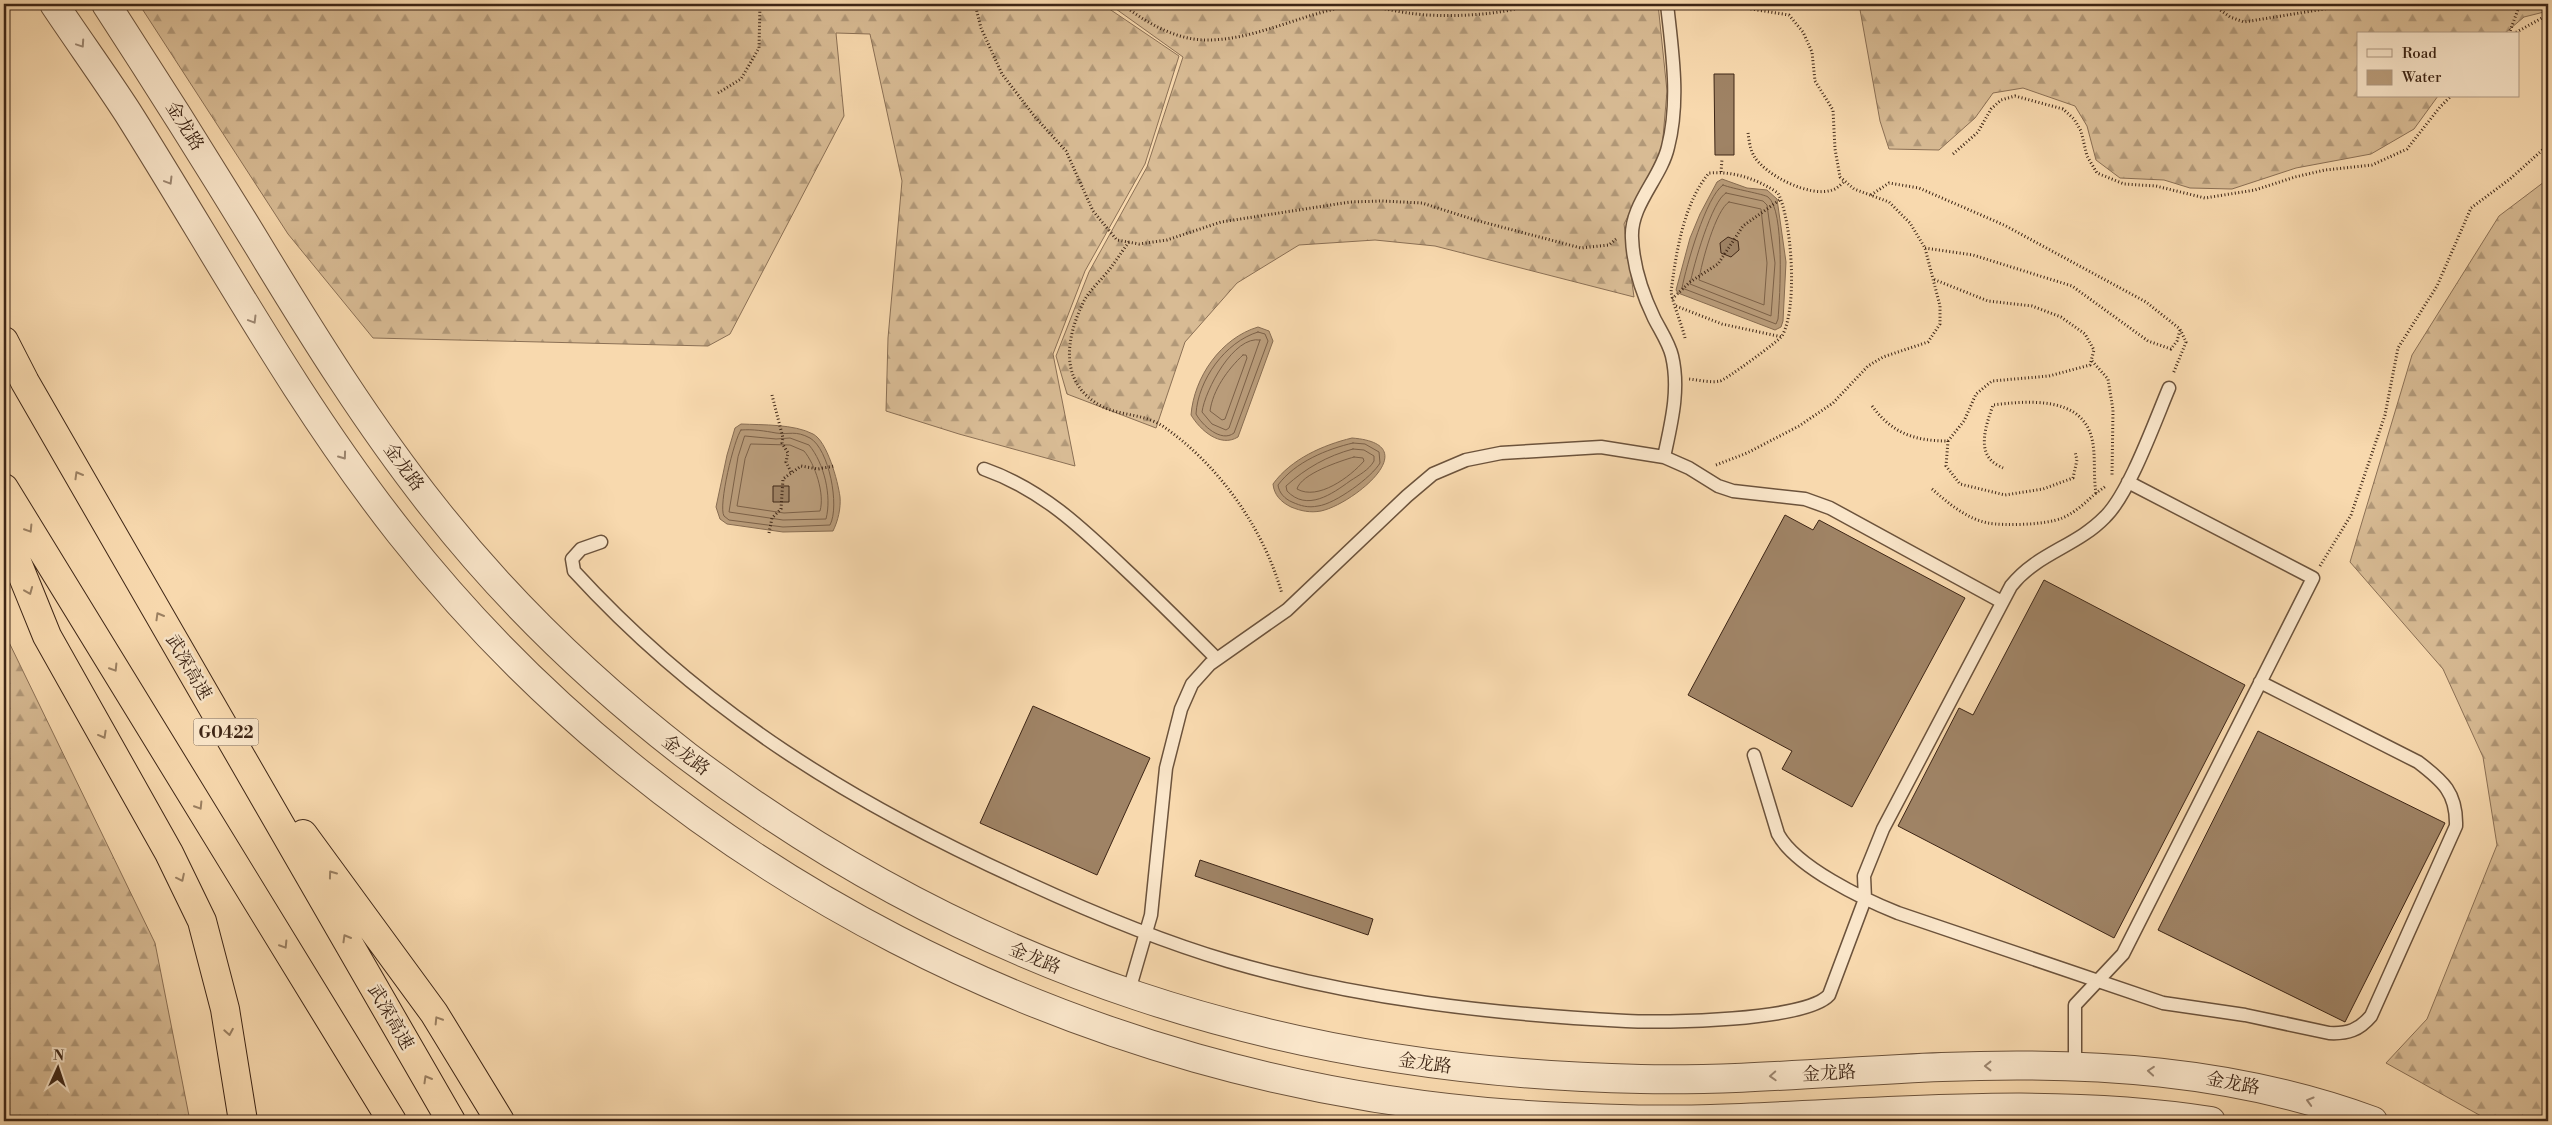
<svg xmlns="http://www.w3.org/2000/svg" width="2552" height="1125" viewBox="0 0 2552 1125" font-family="'Libre Bodoni','Noto Serif SC',serif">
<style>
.forest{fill:url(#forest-firs);stroke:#8b7055}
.water{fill:#b99c7a;stroke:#886d52}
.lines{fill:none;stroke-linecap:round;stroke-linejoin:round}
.shore{stroke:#7c6148;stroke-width:1}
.building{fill:#9f8365;stroke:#3e2616}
.service-casing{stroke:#6c533c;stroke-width:15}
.tertiary-casing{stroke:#6c533c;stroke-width:30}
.motorway-casing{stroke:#3e2616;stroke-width:30}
.path{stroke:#3e2616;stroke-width:3;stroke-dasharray:1 2.5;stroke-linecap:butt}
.service{stroke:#fae6ca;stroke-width:12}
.tertiary{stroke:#fae6ca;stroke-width:28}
.motorway{stroke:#f8d9ae;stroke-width:28}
.oneway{stroke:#9c8670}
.oneway2{stroke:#9b8062}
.labels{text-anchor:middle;stroke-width:5;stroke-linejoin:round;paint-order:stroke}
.shield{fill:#fae6ca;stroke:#76604c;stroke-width:1}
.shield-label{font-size:16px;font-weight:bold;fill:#3e2616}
.street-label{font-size:18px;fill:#3e2616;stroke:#fae6ca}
</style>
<defs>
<pattern id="forest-firs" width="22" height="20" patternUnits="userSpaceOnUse" patternTransform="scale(1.25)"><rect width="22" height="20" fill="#d8bb94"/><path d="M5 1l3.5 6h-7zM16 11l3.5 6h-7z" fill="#b19878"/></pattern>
</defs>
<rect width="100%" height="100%" fill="#f8d9ae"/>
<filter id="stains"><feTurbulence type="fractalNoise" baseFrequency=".004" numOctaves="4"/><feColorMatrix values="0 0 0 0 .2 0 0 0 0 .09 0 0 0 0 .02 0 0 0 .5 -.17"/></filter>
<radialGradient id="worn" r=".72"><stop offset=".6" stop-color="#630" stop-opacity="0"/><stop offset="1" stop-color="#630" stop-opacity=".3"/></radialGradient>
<path class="forest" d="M139 4H1102L1179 56 1145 164 1085 271 1053 354 1075 466 959 434 886 411 888 338 902 181 870 34 836 33 844 116 730 334 708 346 373 338 288 234Z
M1109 4H1658L1667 91 1662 149 1624 224 1634 297 1435 246 1375 240 1299 245 1237 283 1185 342 1156 428 1067 394 1056 356 1089 272 1147 167 1183 57Z
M1859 4H2548V11L2524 17 2504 34H2358V96H2438L2414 129 2371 154 2296 168 2232 189 2190 188 2164 180 2120 178 2096 160 2087 126 2075 106 2023 88 1993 93 1975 118 1939 150 1889 149 1880 121Z
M2548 179V1121H2490L2386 1063 2427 1019 2497 845 2483 757 2443 669 2350 562 2412 355 2499 216Z
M4 632 155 943 190 1121H4Z"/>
<path class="water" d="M1722 179 1747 188 1767 190 1777 199 1786 262 1783 321 1781 327 1775 330 1678 293 1676 290 1690 238 1700 214 1717 182Z
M1258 327 1269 331 1273 341 1238 437C1220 448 1200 430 1191 415 1194 377 1221 338 1258 327Z
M741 424C763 425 794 424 813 434 827 441 838 481 840 497 841 508 838 521 833 531L783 532 727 524 720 519 716 507 727 455 735 428Z
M1352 438C1428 444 1353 504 1321 511 1310 513 1301 511 1291 507 1281 502 1274 495 1273 484 1291 459 1323 445 1352 438Z"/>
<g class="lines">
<path class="shore" d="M1723 185C1733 189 1764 194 1768 197 1785 210 1780 297 1778 319L1776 324 1682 288C1686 267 1706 196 1723 185Z
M1726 193 1763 201 1767 205 1775 263 1771 316 1690 284C1693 267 1712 200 1726 193Z
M1729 202 1761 209 1767 263 1764 305 1699 280C1701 264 1716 209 1729 202Z
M1258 332 1265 334 1268 341 1234 433C1221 443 1202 425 1196 414 1198 380 1225 342 1258 332Z
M1260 340 1229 428 1226 430 1212 424 1202 412C1205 390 1234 335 1260 340Z
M1243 355H1246L1247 358 1225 419 1222 420 1210 411C1213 390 1227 370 1243 355Z
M741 430C753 429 765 431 776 433 790 435 795 430 810 438 829 449 840 506 830 525L783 527 729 520 724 516C718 506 734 439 741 430Z
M745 436 776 439 790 438 809 445C824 463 832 496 826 519L783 520 729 512 738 457Z
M1353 443 1365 444 1379 452 1380 463C1372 477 1335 504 1318 506 1308 508 1301 506 1292 502 1285 499 1279 493 1278 485 1295 462 1327 449 1353 443Z
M751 444 790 445 804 451C815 464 825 494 820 511L784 513 737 506 745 459Z
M1353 449 1364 450 1374 456V461C1369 470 1359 475 1350 481 1332 494 1307 512 1287 491L1286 486C1306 468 1327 456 1353 449Z
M1354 457 1363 458 1364 461C1350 477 1318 501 1297 489 1301 474 1340 461 1354 457Z"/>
</g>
<path class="building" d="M1714 74H1734V155H1715Z
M1728 237 1738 241 1739 250 1731 257 1721 253 1720 243Z
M773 486H789V502H773Z
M1785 515 1813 530 1819 520 1965 598 1852 807 1782 769 1792 751 1688 695Z
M2044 580 2245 685 2114 938 1898 826 1959 708 1973 715Z
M1033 706 1150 758 1097 875 980 823Z
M2258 731 2445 823 2345 1022 2158 930Z
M1200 860 1373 919 1368 935 1195 876Z"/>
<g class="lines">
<g class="service-casing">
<path id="service" d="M1664 457C1671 424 1680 390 1672 356 1669 343 1660 330 1654 318 1642 293 1633 266 1632 238 1630 205 1661 178 1668 147 1680 100 1672 51 1667 4
M984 469C1041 489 1081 527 1125 569 1156 598 1187 629 1217 659
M601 542 581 549 572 559 574 571C705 714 853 804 1028 883 1093 913 1160 941 1228 961 1357 999 1492 1014 1626 1021 1663 1023 1806 1021 1829 995L1865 899 1864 876 1883 829 2011 586C2037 553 2076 547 2105 517 2129 494 2155 421 2169 388
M1754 755 1778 834C1796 867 1863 899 1898 913L2163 1003 2245 1015 2329 1033C2348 1034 2359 1030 2371 1016L2456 826C2457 793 2443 781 2418 762L2260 682
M1128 994 1151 915 1166 768 1181 709 1192 684 1210 664 1287 610 1407 496 1433 474 1466 460 1501 453 1601 447 1664 457 1689 468 1718 486 1733 491 1805 499 1830 508 2002 602
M2075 1066V1005L2123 954 2313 578 2128 482"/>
</g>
<g class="tertiary-casing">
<path id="tertiary" d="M54 4C78 40 104 76 128 113 217 254 296 401 400 533 668 873 1084 1083 1513 1114 1579 1118 1645 1121 1711 1119 1878 1114 2044 1095 2211 1121
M106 4C158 84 209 165 259 247 313 336 369 426 434 508 507 601 594 684 687 756 972 972 1285 1072 1641 1079 1742 1081 1842 1071 1942 1067 2088 1061 2235 1070 2373 1121"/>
</g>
<g class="motorway-casing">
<path id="motorway" d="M4 341 25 382 451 1121
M4 488 392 1121
M4 530 47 636 169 853 202 921 225 1009 243 1121
M303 834 434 1013 500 1121"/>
</g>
<path class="path" d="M975 4 981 28 1002 74 1035 117 1066 151 1093 211 1117 240 1139 244 1167 240 1221 222 1350 202 1382 201 1422 203 1475 220 1581 248 1609 245 1616 239
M1122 4C1145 22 1174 39 1204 40 1252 41 1297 16 1344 7 1366 3 1387 10 1408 13 1441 18 1501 16 1532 4
M1796 4 1801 8H1812
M2212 4 2230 17 2244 22 2355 4
M2509 34 2520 4
M2513 34 2542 18H2548
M718 93 741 79 759 48 760 4
M1748 133C1749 140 1750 149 1754 156 1765 175 1810 198 1832 190 1837 189 1841 184 1845 181
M1953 154 1978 132 1991 109 2001 100 2015 96 2063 109 2074 119 2081 131 2087 156 2097 173 2124 184 2156 186 2205 198 2255 190 2295 177 2325 170 2372 165 2407 149 2440 107 2451 96
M1721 172 1722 159
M1871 195 1889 183 1919 188 2004 225 2146 302 2180 329 2186 342 2173 374
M1129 242C1122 251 1116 261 1109 270 1102 279 1091 289 1085 299 1065 338 1058 384 1103 407 1122 416 1146 414 1164 427 1219 465 1264 529 1282 594
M1925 248 1973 255 2072 286 2148 341 2171 349 2177 341 2180 330
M1672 299 1690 282 1718 264 1743 226 1781 199
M1676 306 1722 324 1782 337
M1685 338C1681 322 1674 307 1671 292 1676 254 1683 204 1709 173 1734 171 1757 179 1778 193 1792 221 1798 308 1782 336 1780 340 1724 381 1720 381 1711 383 1699 380 1689 379
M2092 361 2108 379 2113 410 2112 475
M772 395 783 438 782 443 788 453 786 462 791 472
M1872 406C1892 433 1914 441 1948 441L1964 421 1976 394 1992 381 2049 376 2090 365 2094 350 2085 334 2061 317 2032 306 1988 301 1933 279
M1948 441 1946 466 1960 484 2005 495 2043 489 2073 478 2077 460 2075 452
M1716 465 1747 453 1799 426 1833 403 1868 366 1883 357 1928 342 1940 324V306L1925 248 1910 223 1889 202 1854 189 1840 177 1835 149 1833 110 1815 81 1812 52 1803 32 1789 15 1745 8 1740 4
M2003 468C1999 466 1993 463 1990 459 1978 445 1988 420 1993 405 2026 401 2082 395 2092 439 2096 456 2093 475 2096 493L2106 486
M1932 489C1948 503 1967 519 1988 523 2005 526 2046 525 2062 518 2075 513 2086 502 2096 493
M769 533 772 518 781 509 783 479 801 466 818 469 834 466
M2320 566 2351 515 2385 415 2398 348 2437 286 2471 208 2510 179 2548 145"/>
<use href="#service" class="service"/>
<use href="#tertiary" class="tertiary"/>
<use href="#motorway" class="motorway"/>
</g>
<defs><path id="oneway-chevron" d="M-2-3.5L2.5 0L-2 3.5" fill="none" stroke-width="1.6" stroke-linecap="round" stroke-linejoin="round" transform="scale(1.25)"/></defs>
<g class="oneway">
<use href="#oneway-chevron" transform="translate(81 44) rotate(56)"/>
<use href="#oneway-chevron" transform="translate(169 181) rotate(59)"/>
<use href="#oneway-chevron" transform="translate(253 320) rotate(59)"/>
<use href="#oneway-chevron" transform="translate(343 456) rotate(54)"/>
<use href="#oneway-chevron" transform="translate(1988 1066) rotate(-180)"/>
<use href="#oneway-chevron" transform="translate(2151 1071) rotate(-175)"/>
<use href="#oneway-chevron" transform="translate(1773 1076) rotate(177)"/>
<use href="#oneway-chevron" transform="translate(2310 1101) rotate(-164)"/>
</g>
<g class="oneway2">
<use href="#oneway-chevron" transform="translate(78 475) rotate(-120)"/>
<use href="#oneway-chevron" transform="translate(29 529) rotate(58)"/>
<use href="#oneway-chevron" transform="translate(29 591) rotate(68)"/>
<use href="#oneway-chevron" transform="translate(159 616) rotate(-120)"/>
<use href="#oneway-chevron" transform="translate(114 668) rotate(58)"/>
<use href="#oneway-chevron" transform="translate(103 735) rotate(61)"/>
<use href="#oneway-chevron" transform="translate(199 806) rotate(58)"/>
<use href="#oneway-chevron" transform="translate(332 874) rotate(-126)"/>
<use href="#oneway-chevron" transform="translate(181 878) rotate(64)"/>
<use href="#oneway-chevron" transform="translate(346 938) rotate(-120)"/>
<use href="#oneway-chevron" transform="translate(284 945) rotate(58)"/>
<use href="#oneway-chevron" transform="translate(438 1020) rotate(-122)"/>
<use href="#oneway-chevron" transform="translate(229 1032) rotate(80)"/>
<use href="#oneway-chevron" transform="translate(427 1079) rotate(-120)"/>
</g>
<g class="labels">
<rect class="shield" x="193.5" y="718.5" width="65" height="27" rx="4"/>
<g class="shield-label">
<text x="226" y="738">G0422</text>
</g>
<g class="street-label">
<text transform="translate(185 126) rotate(58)" y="6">金龙路</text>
<text transform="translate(404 467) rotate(54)" y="6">金龙路</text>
<text transform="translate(189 667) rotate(60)" y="6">武深高速</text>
<text transform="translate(686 755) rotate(37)" y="6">金龙路</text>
<text transform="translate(1035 958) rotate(22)" y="6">金龙路</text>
<text transform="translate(391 1017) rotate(60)" y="6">武深高速</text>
<text transform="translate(1425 1063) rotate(8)" y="6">金龙路</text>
<text transform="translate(1829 1073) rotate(-3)" y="6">金龙路</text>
<text transform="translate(2233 1083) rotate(11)" y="6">金龙路</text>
</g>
</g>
<rect width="2552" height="1125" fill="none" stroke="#f8d9ae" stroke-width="20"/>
<rect x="5" y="5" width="2542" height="1115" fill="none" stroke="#3e2616" stroke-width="2.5"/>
<rect x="10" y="10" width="2532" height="1105" fill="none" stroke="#3e2616"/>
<rect x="2357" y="32" width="162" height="65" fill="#fae6ca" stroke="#af9982"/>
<rect x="2367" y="49" width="25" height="8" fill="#fae6ca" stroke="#af9982"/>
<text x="2402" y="58" font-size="15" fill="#3e2616">Road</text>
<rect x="2367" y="70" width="25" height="15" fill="#b99c7a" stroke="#af9982"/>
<text x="2402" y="82" font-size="15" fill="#3e2616">Water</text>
<g transform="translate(58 1068) rotate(3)" stroke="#fae6ca" stroke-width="4" paint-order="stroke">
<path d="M0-4L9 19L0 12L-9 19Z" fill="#3e2616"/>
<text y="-8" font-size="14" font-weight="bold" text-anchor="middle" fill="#3e2616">N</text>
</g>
<rect width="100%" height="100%" filter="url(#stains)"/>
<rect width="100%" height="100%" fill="url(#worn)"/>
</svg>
